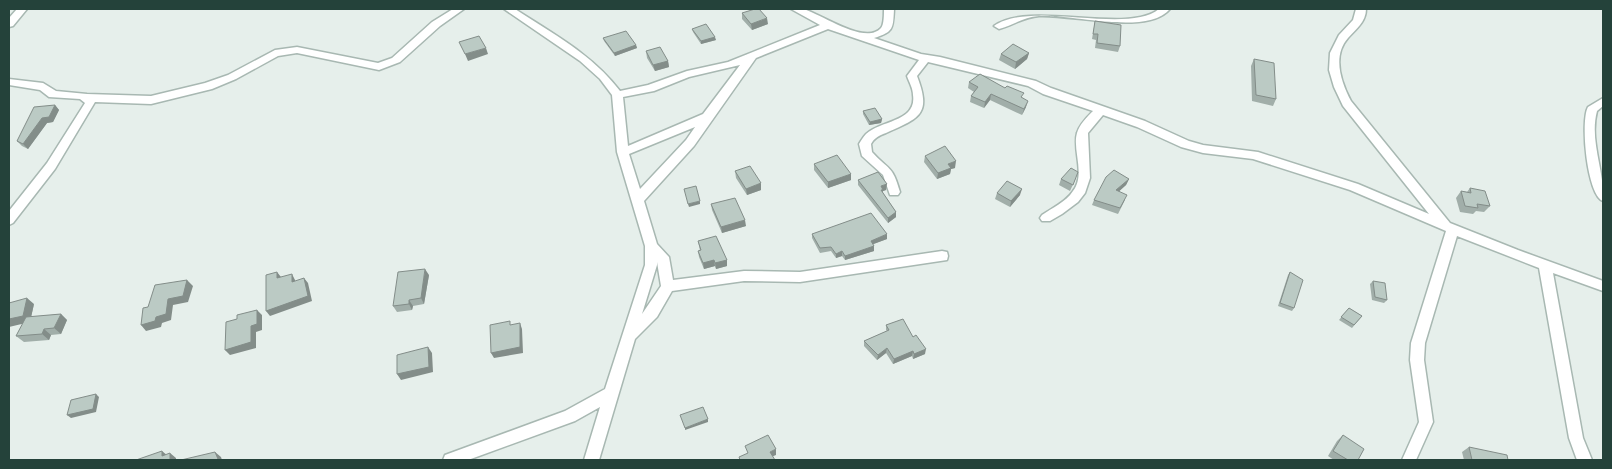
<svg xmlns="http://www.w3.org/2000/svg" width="1612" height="469" viewBox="0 0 1612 469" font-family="Roboto,sans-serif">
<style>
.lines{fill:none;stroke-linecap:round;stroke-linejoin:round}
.minor-casing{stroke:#a8b8b2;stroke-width:3}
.minor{fill:#fff;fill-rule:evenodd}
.wall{fill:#a1aea9}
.shaded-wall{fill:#838d89}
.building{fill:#bbcac4;stroke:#838d89}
</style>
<rect width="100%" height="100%" fill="#e6efeb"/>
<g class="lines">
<g class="minor-casing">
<path id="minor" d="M17 9H27L13 26 9 27V18Z
M453 9H464L440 26 400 62 379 70 297 53 278 56 236 79 212 89 151 104 95 102 55 169 13 223 9 225V211L47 163 85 103 80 99 49 97 40 90 9 85V79L43 83 56 91 87 94 151 96 205 83 228 75 275 50 297 47 378 63 392 58 432 22Z
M504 9H515C552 33 593 55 620 91L648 85 687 71 728 62 820 25 791 9C795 9 800 8 803 9 820 13 865 46 881 28 884 25 884 14 884 9H894C893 28 894 32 874 38L921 54 940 57 1036 81 1051 88 1145 121 1189 141 1203 145 1258 152 1358 184 1429 214 1343 106 1334 87 1329 70 1330 53 1339 35 1353 20 1356 9H1366C1366 22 1356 29 1348 38 1332 56 1341 82 1351 101L1450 223 1518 250 1603 281V291L1553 273 1583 438 1592 460H1577L1569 438 1539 268 1457 236 1425 343 1424 360 1433 422 1416 460H1402L1419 422 1410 360 1411 343 1446 231 1350 190 1253 159 1203 153 1181 147 1137 127 1103 115 1088 133 1090 178 1085 193 1078 202 1062 214 1050 221H1042L1040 218 1042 215C1052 208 1066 202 1073 191 1086 174 1072 150 1077 133 1079 125 1087 117 1093 111L1043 94 1028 86 928 62 917 76C932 115 919 118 886 133 880 135 874 138 871 144L872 152C889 171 892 164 900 192L898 195H890L883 175 862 156 859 144C861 141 863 137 866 134 881 120 917 122 913 95 913 88 909 82 907 76L919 60 828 29 756 58 694 146 644 201 657 244 669 257 673 280 744 271 800 272 942 251 947 252 948 256 947 260 800 282 744 281 672 291 657 317 635 339 599 460H584L600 407 575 421 468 460H443L445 455 565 411 605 389 645 265V246L617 152 612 95 600 79 580 61ZM740 65 703 114 628 146 623 97 654 91 689 77ZM695 127 686 140 640 189 629 154ZM657 262 661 286 642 314 657 265Z
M1159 9H1170C1147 36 1072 14 1039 16 1024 17 1013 25 999 29L994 26C1029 0 1128 35 1159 9Z
M1603 98V106L1597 111C1589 141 1605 172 1603 201 1587 196 1580 121 1588 107Z"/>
</g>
<use href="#minor" class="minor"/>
</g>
<path class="wall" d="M742 13 768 24 752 30 742 19Z
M1095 21 1120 46 1118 52 1095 48 1096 40 1092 39Z
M692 29 716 40 701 44 693 32Z
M603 38 636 45 637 48 615 56 604 41Z
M646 51 668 61 669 67 655 71 647 58Z
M1029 53 1027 59 1015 69 999 60 1001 54Z
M1254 59 1276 99 1273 106 1252 101 1251 66Z
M969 82 1023 98 1026 107 1022 115 990 100 984 108 970 102 971 96 974 92 968 88Z
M55 105 59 110 53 122 47 123 28 149 22 146 17 141Z
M863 111 882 119 881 123 869 125 863 114Z
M925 156 955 168 951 169 950 174 937 179 924 162Z
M814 164 851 174V180L828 188 814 170Z
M735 171 761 190 747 195 736 178Z
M1076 178 1070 191 1059 185 1061 179Z
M1129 179 1126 185 1119 191 1125 200 1118 214 1092 205 1094 200Z
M858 180 886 190 883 191V193L896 212V217L888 223 858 185Z
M1470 188 1490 206 1484 212 1476 211 1473 214 1460 212 1456 198 1461 191 1467 192Z
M997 193 1020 195 1010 207 995 199Z
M711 204 746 226 722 233 712 210Z
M812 234 887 239 873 244 874 251 845 260 842 256 836 258 831 251 820 253 812 238Z
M698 241 727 260V266L716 269 715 266 704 269 699 257 698 251H700Z
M1290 272 1294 308 1292 311 1278 306 1288 275Z
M429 275 424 304 413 306 412 310 397 312 393 306Z
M1373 281 1387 300 1384 303 1372 300 1370 284Z
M34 304 31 317 61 314 67 320 61 334 51 335 49 340 24 342 16 336Z
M1349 308 1362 316 1352 328 1339 320Z
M886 325 913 337 925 354 913 359 912 356 893 364 886 353 877 360 864 346V341L887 331 886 330Z
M1343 435 1358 460H1334L1328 456 1337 441Z
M1469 447 1508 460H1464L1462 452Z"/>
<path class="shaded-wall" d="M767 18 768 24 752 30 751 24Z
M715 37 716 40 701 44V41Z
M636 45 637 48 615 56 614 53Z
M486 48 488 54 468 61 465 54Z
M1029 53 1027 59 1015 69 1016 62Z
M668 61 669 67 655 71 653 65Z
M991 94 990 100 984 108 985 102Z
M1028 101 1026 107 1022 115 1024 109Z
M55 105 59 110 53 122 47 123 28 149 23 144 42 118Z
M882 119 881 123 869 125 870 122Z
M956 161 955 168 951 169 950 174 937 179 938 173 948 164Z
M851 174V180L828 188V182Z
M1129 179 1126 185 1114 196 1116 190Z
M761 183V190L747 195 746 189Z
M887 184 886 190 883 191V195L881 186Z
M1022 189 1020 195 1010 207 1011 201Z
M700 201V204L689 207 688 204Z
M896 212V217L888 223V218Z
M745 220 746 226 722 233 721 227Z
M887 234V239L871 245V241Z
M874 246V251L845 260V256Z
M842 251V256L836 258V254Z
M714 260 715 266 704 269 703 263Z
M727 260V266L716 269 715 263Z
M425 269 429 275 424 304 421 298Z
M277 272 281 277V283L277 278Z
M292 274 295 280V287L292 282Z
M304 278 308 283 312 301 270 316 266 311Z
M187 280 193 286 188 302 173 305 171 320 162 323 161 327 146 331 141 325 156 317 168 299Z
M27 298 34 304 30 322 9 327V319Z
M409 300 413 306 412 310 409 304Z
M257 310 262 315V330L256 332V348L230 355 225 350 251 326Z
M61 314 67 320 61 334 54 328Z
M520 323 522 329 523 353 494 358 491 353Z
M44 329 51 335 49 340 42 334Z
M428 347 432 353 433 372 401 380 397 374Z
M887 348 886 353 877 360 878 355Z
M926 349 925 354 913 359 914 354Z
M913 351 912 356 893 364 894 359Z
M96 394 99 397 96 412 71 418 67 415Z
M708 419V422L685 430V428Z
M776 449V455L771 457 770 452Z
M162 451 168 456H162Z
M215 452 221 457 222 460H216Z
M170 453 176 458V460H170Z"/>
<path class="building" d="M755 9H759L767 18 751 24 742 13Z
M1095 21 1121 25 1120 46 1097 43 1098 34H1093Z
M706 24 715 37 701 41 692 29Z
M626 31 636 45 614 53 603 38Z
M479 36 486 48 465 54 459 42Z
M1013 44 1029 53 1016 62 1001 54Z
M660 47 668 61 653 65 646 51Z
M1254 59 1274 63 1276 99 1256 95Z
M980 74 1005 88 1007 86 1024 93 1021 97 1028 101 1024 109 991 94 985 102 971 96 978 87 969 82Z
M55 105 49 117 42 118 23 144 17 141 34 107Z
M875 108 882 119 870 122 863 111Z
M945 146 956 161 948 164 951 168 938 173 925 156Z
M837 155 851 174 828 182 814 164Z
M750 166 761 183 746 189 735 171Z
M1071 168 1078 172 1073 185 1061 179Z
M1114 170 1129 179 1116 190 1127 195 1120 208 1094 200 1106 177Z
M878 172 887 184 881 186 883 190H881L896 212 888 218 858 180Z
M1007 181 1022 189 1011 201 997 193Z
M696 186 700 201 688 204 684 189Z
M1470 188 1485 191 1490 206 1477 204 1478 208 1465 206 1461 191 1471 193Z
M735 198 745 220 721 227 711 204Z
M871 213 887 234 871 241 874 246 845 256 842 251 836 254 831 247 820 248 812 234Z
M716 236 727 260 715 263 714 260 703 263 698 251 701 250 698 241Z
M425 269 421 298 409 300V304L393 306 398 272Z
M277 272V278L292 274V282L304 278 308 296 266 311V275Z
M1290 272 1303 280 1294 308 1280 303Z
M187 280 183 296 168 299 166 314 156 317 155 321 141 325 143 308 148 307 155 285Z
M1373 281 1385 283 1387 300 1375 297Z
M27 298 23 316 9 319V303Z
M1349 308 1362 316 1354 325 1341 317Z
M257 310V324L251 326V342L225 350 226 322 237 319V315Z
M61 314 54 328 44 329 42 334 16 336 26 317Z
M903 319 913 337 916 335 926 349 914 354 913 351 894 359 887 348 878 355 864 341 889 330 886 325Z
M510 321V325L520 323V347L491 353 490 325Z
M428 347 429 367 397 374V355Z
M96 394 93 409 67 415 71 400Z
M703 407 708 419 685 428 680 415Z
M768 435 776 449 770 452 775 460H740L739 457 748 453 745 446Z
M1343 435 1364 449 1358 460H1348L1333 451Z
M1469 447 1507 455 1508 460H1472Z
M162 451V456L170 453V460H136Z
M215 452 218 459 216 460H181Z"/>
<rect width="1612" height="469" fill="none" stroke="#24423a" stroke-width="20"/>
</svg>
